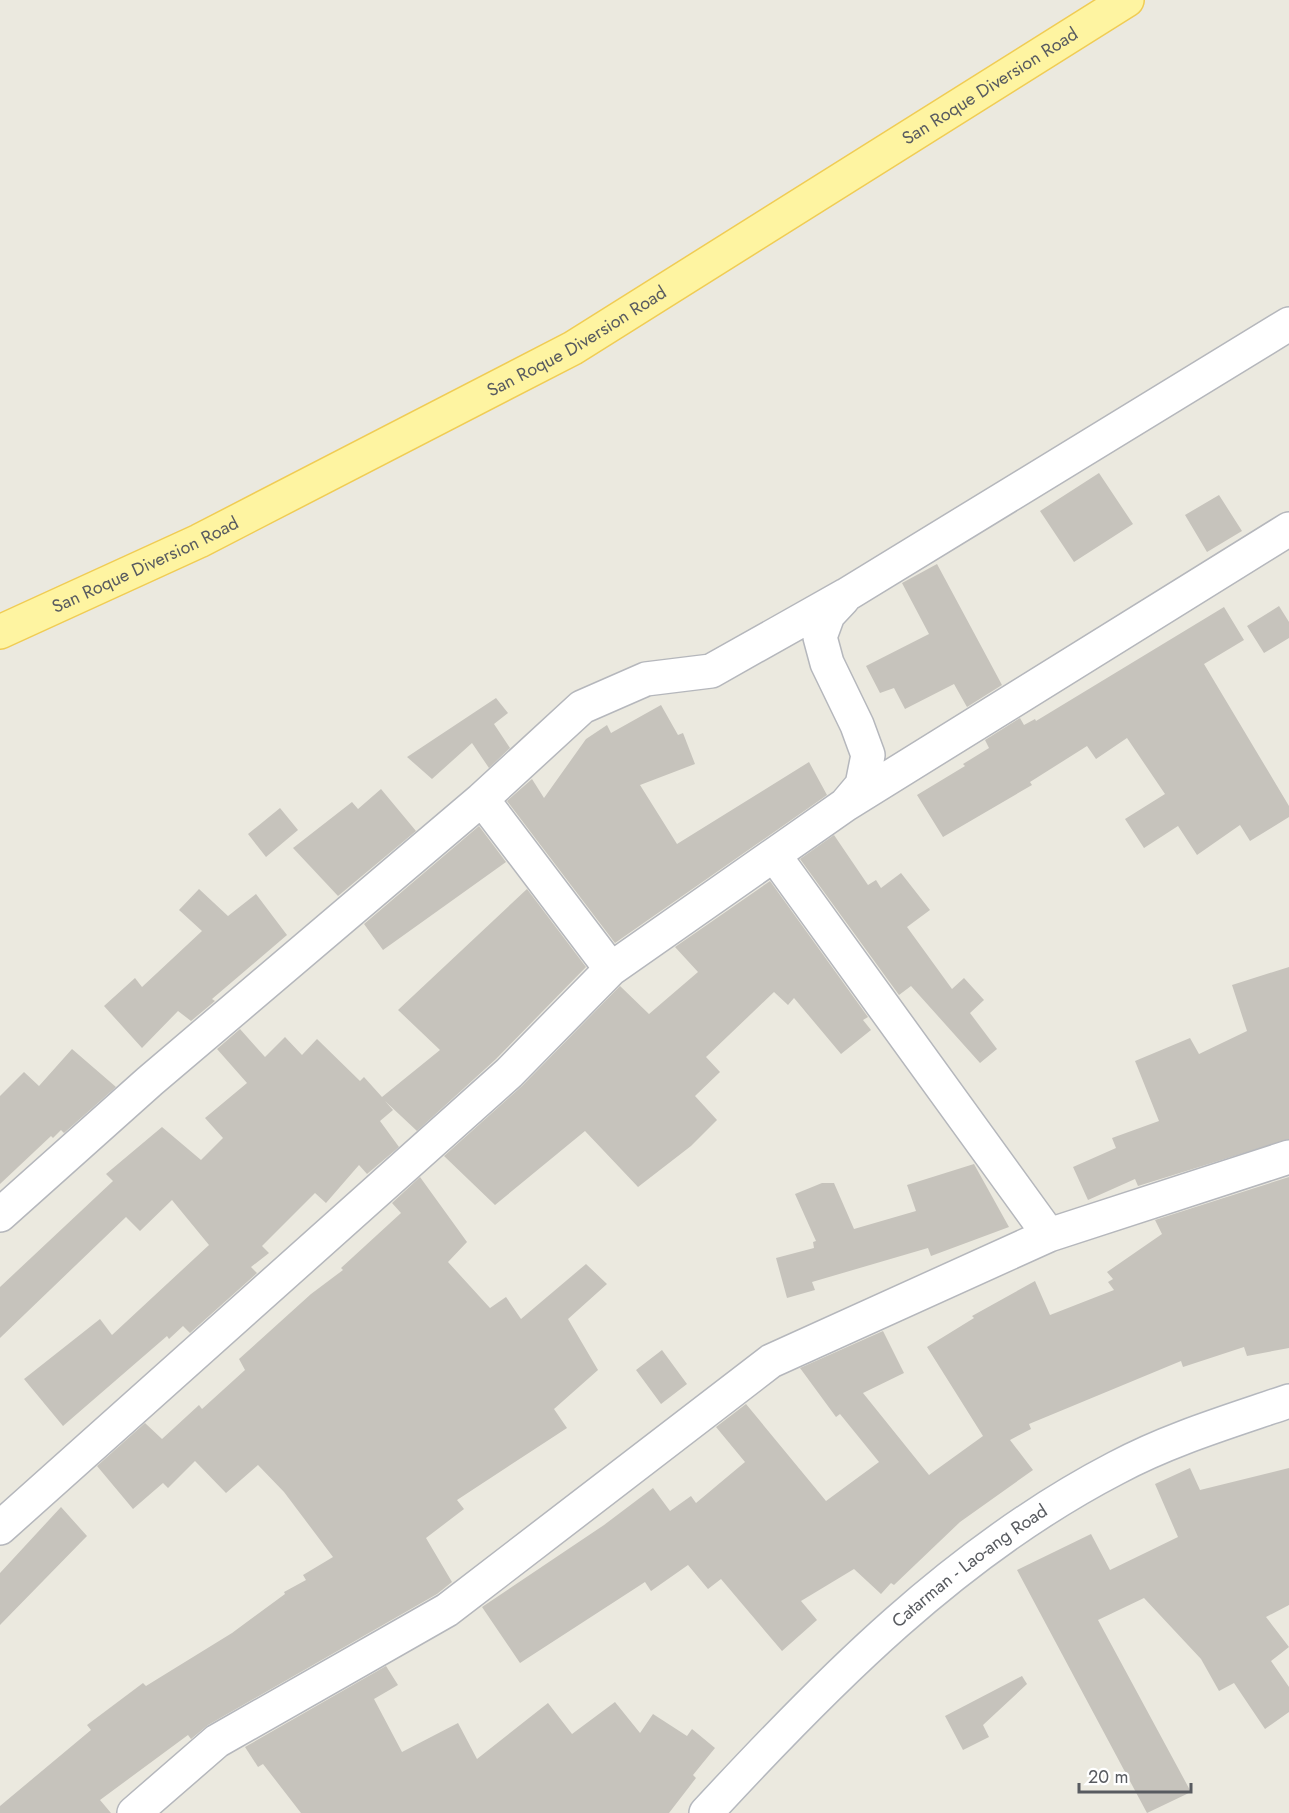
<svg xmlns="http://www.w3.org/2000/svg" width="1289" height="1813" viewBox="0 0 1289 1813" font-family="Jost,sans-serif">
<style>
.building{fill:#c6c3bc}
.lines{fill:none;stroke-linecap:round;stroke-linejoin:round}
.minor-casing{stroke:#b5b7bc;stroke-width:36}
.secondary-casing{stroke:#b5b8be;stroke-width:36}
.primary-casing{stroke:#f0cc54;stroke-width:36}
.minor{stroke:#fff;stroke-width:33}
.secondary{stroke:#fff;stroke-width:33}
.primary{stroke:#fef4a1;stroke-width:33}
.labels{text-anchor:middle;stroke-width:4.5;stroke-linejoin:round;paint-order:stroke}
.street-label{font-size:18px;fill:#585b60;stroke:#fff}
</style>
<rect width="100%" height="100%" fill="#ebe9df"/>
<path class="building" d="M1099 473 1133 524 1074 562 1040 511Z
M1219 495 1242 531 1207 552 1185 515Z
M937 564 1002 685 967 707 954 684 905 709 894 688 880 693 866 666 929 634 902 583Z
M1279 606 1289 622V638L1264 653 1247 626Z
M1224 607 1244 640 1204 664 1289 806V817L1250 841 1240 825 1197 855 1178 826 1144 848 1125 819 1165 794 1127 738 1096 759 1087 746 1030 782 1032 785 943 837 917 795 965 766 963 764 989 748 985 740 1020 718 1024 725 1035 719 1036 721Z
M496 698 508 713 494 724 510 748 489 768 472 743 432 779 407 757Z
M661 705 678 735 683 733 695 764 640 785 677 844 809 762 827 795 615 943 507 801 532 779 544 798 586 739 607 725 611 733Z
M381 789 416 831 338 896 293 848 352 802 358 809Z
M280 808 298 830 266 857 248 834Z
M479 826 506 862 383 950 364 924Z
M834 835 868 885 876 880 881 888 901 873 930 910 907 927 952 989 964 978 984 1000 970 1013 997 1049 980 1063 911 986 899 995 800 859Z
M770 881 868 1017 863 1020 871 1030 841 1054 794 998 788 1005 774 992 706 1057 720 1072 695 1096 717 1120 691 1146 638 1187 585 1131 495 1205 444 1156 522 1086 620 986 649 1014 698 972 675 947Z
M199 889 228 916 256 894 287 935 212 999 215 1001 191 1021 178 1011 142 1048 104 1006 135 978 142 987 202 931 179 910Z
M527 889 586 967 496 1059 417 1131 385 1101 393 1110 380 1121 399 1147 367 1174 359 1165 326 1203 315 1193 262 1246 269 1253 251 1267 257 1273 190 1333 183 1326 169 1339 167 1336 63 1426 24 1379 100 1319 112 1335 209 1245 172 1200 140 1231 126 1217 0 1338V1287L113 1181 106 1174 162 1127 201 1160 223 1138 205 1118 247 1083 217 1049 240 1029 265 1057 285 1037 302 1055 317 1039 360 1081 364 1077 382 1097 440 1050 398 1010Z
M1289 967V1139L1138 1186 1135 1179 1088 1200 1073 1167 1116 1148 1112 1138 1159 1121 1135 1061 1190 1038 1199 1054 1247 1031 1232 985Z
M72 1049 116 1087 64 1133 61 1130 53 1138 51 1136 0 1184V1096L24 1072 39 1086Z
M974 1164 1009 1227 931 1256 928 1248 812 1282 815 1290 787 1298 776 1258 814 1248 813 1242 816 1241 795 1194 822 1183H834L854 1229 916 1211 907 1185Z
M420 1177 467 1242 448 1262 490 1308 506 1297 521 1319 586 1264 607 1284 568 1319 598 1370 554 1409 567 1428 457 1500 464 1509 426 1538 452 1582 437 1594 208 1725 191 1739 188 1735 100 1800 111 1813H0V1806L91 1730 87 1725 143 1683 146 1686 232 1633 285 1594 284 1592 306 1580 303 1575 333 1557 284 1492 258 1465 226 1493 195 1461 168 1488 163 1483 133 1509 97 1466 145 1423 162 1439 199 1405 202 1409 245 1370 239 1359 311 1294 343 1270 341 1268 401 1213 392 1203Z
M1289 1177V1348L1247 1356 1244 1347 1183 1367 1181 1361 1029 1424 1031 1429 1010 1440 1033 1470 960 1522 894 1585 891 1583 881 1594 854 1569 801 1601 817 1620 782 1651 721 1579 708 1589 688 1565 651 1591 645 1582 520 1663 482 1607 604 1525 653 1488 670 1511 691 1496 696 1503 745 1462 716 1427 746 1404 826 1501 879 1462 840 1414 836 1417 800 1368 883 1331 904 1373 863 1393 929 1475 983 1436 927 1347 974 1318 972 1316 1035 1281 1050 1315 1114 1290 1108 1282 1113 1279 1107 1272 1162 1234 1155 1220Z
M662 1350 687 1384 661 1404 636 1370Z
M1190 1468 1200 1490 1289 1468V1605L1266 1617 1289 1647 1271 1661 1289 1687V1712L1265 1729 1234 1683 1219 1691 1201 1659 1144 1598 1098 1620 1191 1792 1147 1813 1017 1570 1091 1534 1110 1570 1178 1537 1155 1484Z
M61 1507 87 1536 0 1625V1573Z
M386 1666 398 1685 374 1699 402 1752 458 1723 477 1759 548 1703 572 1734 615 1702 640 1733 653 1714 687 1736 692 1729 715 1748 693 1775 696 1778 669 1813H301L263 1764 258 1767 245 1747Z
M1022 1676 1027 1684 983 1725 989 1737 963 1750 945 1716Z"/>
<g class="lines">
<g class="minor-casing">
<path id="minor" d="M843 599 828 615 820 637 827 663 857 725 868 755 862 785 846 804
M482 799 582 707 646 679 711 671 846 595 1289 324
M774 855 1049 1235
M0 1215 150 1081 482 799 611 969
M0 1528 509 1073 611 969 845 805 1289 529
M134 1813 217 1741 447 1610 771 1361 1049 1235 1289 1157"/>
</g>
<g class="secondary-casing">
<g id="secondary">
<path id="s1" d="M706 1813C827 1682 956 1551 1116 1468 1170 1439 1231 1421 1289 1401"/>
</g>
</g>
<g class="primary-casing">
<g id="primary">
<path id="s2" d="M0 632 199 541 573 348 1127 0"/>
</g>
</g>
<use href="#minor" class="minor"/>
<use href="#secondary" class="secondary"/>
<use href="#primary" class="primary"/>
</g>
<g class="labels">
<g class="street-label">
<text dy="6" stroke="none"><textPath href="#s2" startOffset="1132">San Roque Diversion Road</textPath></text>
<text dy="6" stroke="none"><textPath href="#s2" startOffset="646">San Roque Diversion Road</textPath></text>
<text dy="6" stroke="none"><textPath href="#s2" startOffset="160">San Roque Diversion Road</textPath></text>
<text dy="6" stroke="none"><textPath href="#s1" startOffset="362">Catarman - Lao-ang Road</textPath></text>
</g>
</g>
<path d="M1079 1783v9h112v-9" fill="none" stroke="#585b60" stroke-width="3"/>
<text x="1088" y="1783" font-size="18" fill="#585b60" stroke="#ffffff" stroke-width="4.5" paint-order="stroke">20 m</text>
</svg>
